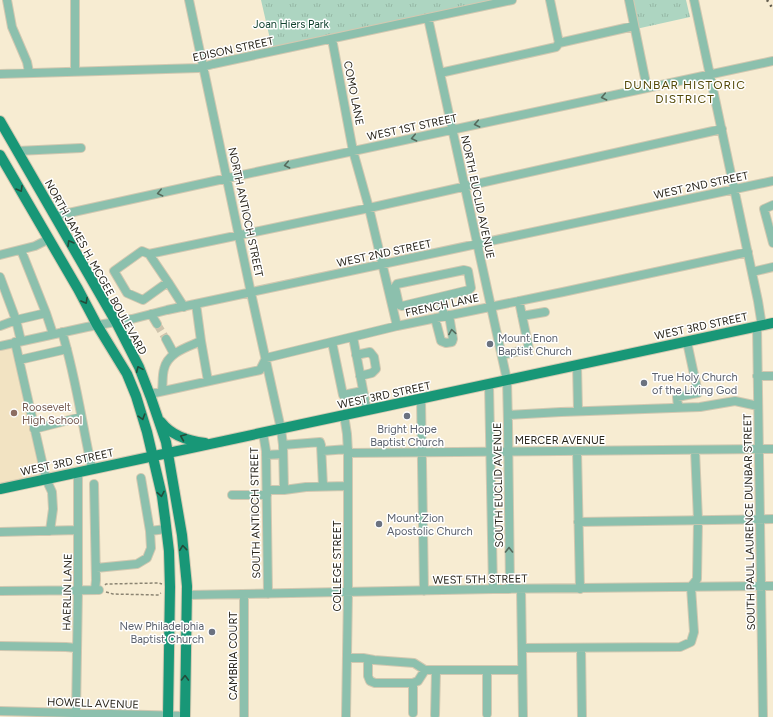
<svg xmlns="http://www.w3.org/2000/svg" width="773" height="717" viewBox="0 0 773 717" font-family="Figtree,sans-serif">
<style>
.built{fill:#f2e3c2}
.park{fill:url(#park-tufts)}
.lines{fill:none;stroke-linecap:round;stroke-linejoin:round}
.minor-tunnel{stroke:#cec4ad;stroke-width:8;stroke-dasharray:8 4;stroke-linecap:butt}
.minor-casing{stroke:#d2c8b1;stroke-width:10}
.major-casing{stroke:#d2c8b1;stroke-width:12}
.path{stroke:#8b8472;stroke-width:1.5;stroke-dasharray:3 2;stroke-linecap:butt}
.minor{stroke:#8cc0ad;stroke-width:8}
.major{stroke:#189777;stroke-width:10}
.rail{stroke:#615b4d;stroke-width:2.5;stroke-dasharray:2 4;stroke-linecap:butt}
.oneway{stroke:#566b5d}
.oneway2{stroke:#234d3b}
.worship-dot{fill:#6b7280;stroke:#fff;stroke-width:1.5}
.education-dot{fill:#8d6e63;stroke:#fff;stroke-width:1.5}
.labels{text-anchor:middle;stroke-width:3;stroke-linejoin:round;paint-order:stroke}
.park-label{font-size:11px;fill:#124330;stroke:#fff}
.street-label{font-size:11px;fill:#29251b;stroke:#fff}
.worship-label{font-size:11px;fill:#5b616d;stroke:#fff;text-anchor:start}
.education-label{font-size:11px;fill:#785e54;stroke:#fff;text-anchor:start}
.neighbourhood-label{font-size:12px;letter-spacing:1px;fill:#544907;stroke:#fff}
</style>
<defs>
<pattern id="park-tufts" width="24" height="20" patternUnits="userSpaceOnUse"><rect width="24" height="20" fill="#add5c1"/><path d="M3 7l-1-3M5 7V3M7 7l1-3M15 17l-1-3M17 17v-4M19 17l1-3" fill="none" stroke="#95b7a5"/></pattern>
</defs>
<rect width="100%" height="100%" fill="#f7ecd2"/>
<path class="built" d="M13 343 41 480 0 489V346Z"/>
<path class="park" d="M261 0H512L273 52Z
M630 0H686L690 17 636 29Z"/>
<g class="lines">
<path class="minor-tunnel" d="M157 324 166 339"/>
<g class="minor-casing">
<path id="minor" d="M7 0 12 27 27 62 29 72
M75 0V71
M189 0 251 293 281 429 283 445 284 490
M629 0 647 88
M694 0 758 301 762 326
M428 18 507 380 508 425 510 589
M332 39 353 151 369 208 397 326
M559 43 634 26
M440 73 556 47 559 43 550 0
M0 74 199 68 213 64 512 0
M17 151 81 148
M773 205 764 209 773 243
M55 216 228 178 773 61
M21 250 46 313
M149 254 369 208 722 129
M0 255 35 246 49 239
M752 272 773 267
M0 277 16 320 0 326
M168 282 149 254 142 251 114 271 127 293 143 300 168 282 184 307
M440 297 469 290 471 288 468 271 464 270 397 284 395 287 399 305 402 306 440 297 444 316
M151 314 157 324
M522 316 545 312
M435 318 441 341 446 343 452 342 453 339 449 315
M757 327 763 717
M62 332C76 377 82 424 92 469
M353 337 367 411
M166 339 174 354
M21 341 16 320 46 313 53 334
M201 341 208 381
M15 342 46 479 52 492 53 509 50 531
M332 342 343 395 363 391
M0 346 87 327 132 319 167 310 773 181
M356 355 370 352 374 357 376 369 372 373 360 376
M502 355 529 349 519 301
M19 360 67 349
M577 365 578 411
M757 376H773
M489 384 493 589
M162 391C163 384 162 376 164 369 168 352 188 347 201 341L196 304
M150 394 260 370 266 358 397 326 563 292 748 252
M421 399 424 591
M678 407 677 397 698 393 687 342
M344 415 347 434 348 453V592L346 717
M508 415 561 412 700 407 735 401 758 406
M34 429 81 417
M263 433 266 451 268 594
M283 445 320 442 321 445 323 486
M322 451 348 449
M577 451 580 589
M348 453 773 449
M266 455 283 454
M94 484 96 580 95 590
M267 490H284L306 487 348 486
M232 495H267
M578 522 773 519
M150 531 166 529
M0 532 78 530
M96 568 137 564 147 558 151 548 150 531 141 478
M521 589 523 717
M0 591 99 590
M187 595 493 589 773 586
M0 646 66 647 77 648
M522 648 680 647 691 642 694 632 691 587 697 579 698 520 695 450
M581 648 582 717
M347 658H363L374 660 414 663 425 670H522
M368 659V676L370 681 375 683H413L418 681 425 670
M487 670V714
M0 711 185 716
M76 713 78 590V472
M413 713V683
M435 715 436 670
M244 717V594"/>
</g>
<g class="major-casing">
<path id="major" d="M0 121 116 322 139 367 151 398 166 442 182 535 187 586 185 717
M0 155 78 289 97 325 127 374 136 396 147 432 162 496 165 518 169 551 170 587 168 717
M161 422C171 435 189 441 205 443
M0 489C258 433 515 379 773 323"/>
</g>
<path class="path" d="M105 585 106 584 159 583 162 584
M106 592 113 594 158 595 161 593"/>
<use href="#minor" class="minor"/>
<use href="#major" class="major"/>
<path class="rail" d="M767 0 773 9"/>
</g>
<defs><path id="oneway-chevron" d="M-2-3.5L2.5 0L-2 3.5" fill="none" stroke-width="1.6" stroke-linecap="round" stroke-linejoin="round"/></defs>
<g class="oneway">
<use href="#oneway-chevron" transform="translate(604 97) rotate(168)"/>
<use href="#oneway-chevron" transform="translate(477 124) rotate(168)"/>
<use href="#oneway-chevron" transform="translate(414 138) rotate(168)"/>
<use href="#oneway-chevron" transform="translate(287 165) rotate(168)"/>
<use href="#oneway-chevron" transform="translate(160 193) rotate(167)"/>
<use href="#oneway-chevron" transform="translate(452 332) rotate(-99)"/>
<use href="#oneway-chevron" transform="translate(509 550) rotate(-90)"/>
</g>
<g class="oneway2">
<use href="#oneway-chevron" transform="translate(20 189) rotate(60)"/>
<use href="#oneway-chevron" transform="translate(70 243) rotate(-120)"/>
<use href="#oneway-chevron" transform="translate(85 301) rotate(61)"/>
<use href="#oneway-chevron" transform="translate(139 369) rotate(-114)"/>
<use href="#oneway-chevron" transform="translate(142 417) rotate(73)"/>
<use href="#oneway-chevron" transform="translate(183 437) rotate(-158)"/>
<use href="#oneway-chevron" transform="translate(161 494) rotate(79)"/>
<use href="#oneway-chevron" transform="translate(183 548) rotate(-96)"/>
<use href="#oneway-chevron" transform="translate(185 678) rotate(-89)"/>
</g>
<g class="worship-dot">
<circle cx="490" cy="344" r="4"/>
<circle cx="644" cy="383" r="4"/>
<circle cx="407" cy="416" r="4"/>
<circle cx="379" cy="524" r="4"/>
<circle cx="212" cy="632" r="4"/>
</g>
<circle class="education-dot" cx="14" cy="413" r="4"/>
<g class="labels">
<g class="park-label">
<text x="291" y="28">Joan Hiers Park</text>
</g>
<g class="street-label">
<text transform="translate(233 49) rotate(-12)" y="4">EDISON STREET</text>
<text transform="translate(354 93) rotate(79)" y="4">COMO LANE</text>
<text transform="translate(412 127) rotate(-12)" y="4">WEST 1ST STREET</text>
<text transform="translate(701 185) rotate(-12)" y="4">WEST 2ND STREET</text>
<text transform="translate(478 197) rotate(78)" y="4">NORTH EUCLID AVENUE</text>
<text transform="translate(246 212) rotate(78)" y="4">NORTH ANTIOCH STREET</text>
<text transform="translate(384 253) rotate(-12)" y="4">WEST 2ND STREET</text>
<text transform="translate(96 267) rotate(61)" y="4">NORTH JAMES H. MCGEE BOULEVARD</text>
<text transform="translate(442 305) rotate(-12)" y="4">FRENCH LANE</text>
<text transform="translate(701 326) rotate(-12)" y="4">WEST 3RD STREET</text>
<text transform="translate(384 395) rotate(-12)" y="4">WEST 3RD STREET</text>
<text x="560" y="444">MERCER AVENUE</text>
<text transform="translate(67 462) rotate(-12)" y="4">WEST 3RD STREET</text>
<text transform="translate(498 485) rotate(-91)" y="4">SOUTH EUCLID AVENUE</text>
<text transform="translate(255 513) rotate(-91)" y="4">SOUTH ANTIOCH STREET</text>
<text transform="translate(749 522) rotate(-91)" y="4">SOUTH PAUL LAURENCE DUNBAR STREET</text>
<text transform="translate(337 566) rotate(-90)" y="4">COLLEGE STREET</text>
<text transform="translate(480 579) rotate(-1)" y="4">WEST 5TH STREET</text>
<text transform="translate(67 592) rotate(-89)" y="4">HAERLIN LANE</text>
<text transform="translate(233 656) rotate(-90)" y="4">CAMBRIA COURT</text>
<text transform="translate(93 703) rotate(2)" y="4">HOWELL AVENUE</text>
</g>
<g class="worship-label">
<text x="498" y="342">Mount Enon<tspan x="498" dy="13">Baptist Church</tspan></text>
<text x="652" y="381">True Holy Church<tspan x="652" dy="13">of the Living God</tspan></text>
<text x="407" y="433" text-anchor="middle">Bright Hope<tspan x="407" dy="13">Baptist Church</tspan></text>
<text x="387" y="522">Mount Zion<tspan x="387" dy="13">Apostolic Church</tspan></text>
<text x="204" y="630" text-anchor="end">New Philadelphia<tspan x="204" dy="13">Baptist Church</tspan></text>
</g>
<g class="education-label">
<text x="22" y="411">Roosevelt<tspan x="22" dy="13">High School</tspan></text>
</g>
<g class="neighbourhood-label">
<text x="685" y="89">DUNBAR HISTORIC<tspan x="685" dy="14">DISTRICT</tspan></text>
</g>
</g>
</svg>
